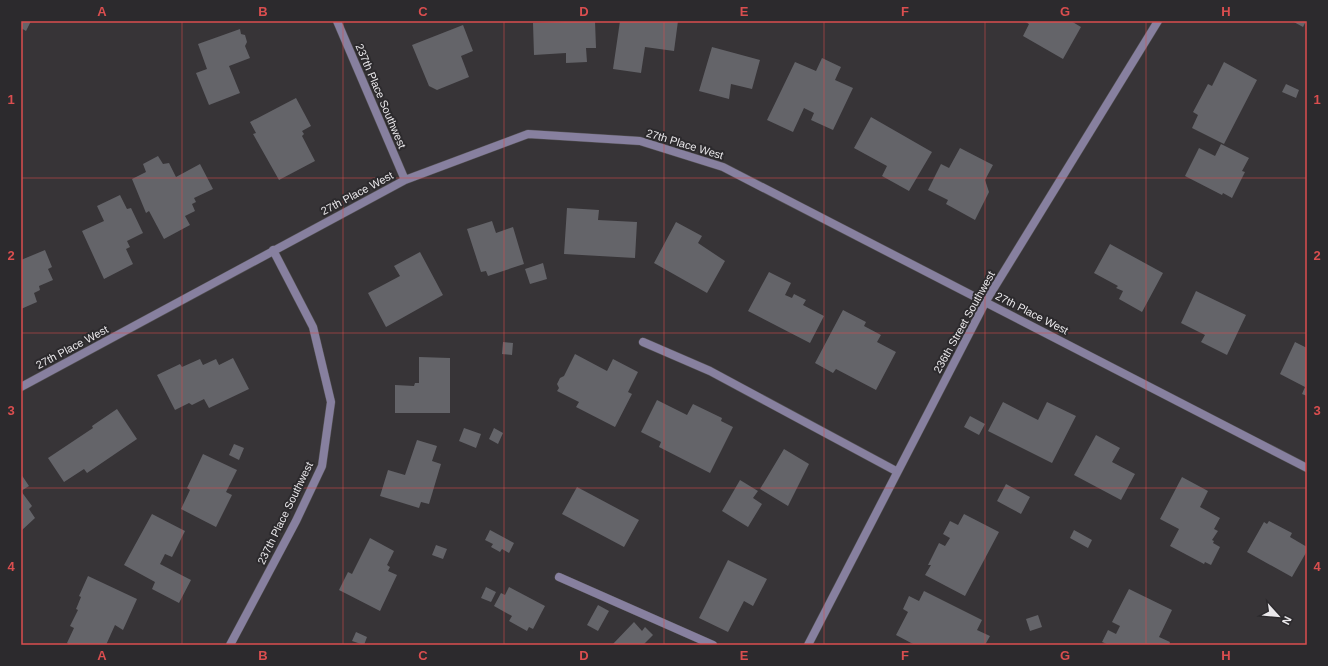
<svg xmlns="http://www.w3.org/2000/svg" width="1328" height="666" viewBox="0 0 1328 666" font-family="Helvetica,sans-serif">
<style>
.building{fill:#646469}
.lines{fill:none;stroke-linecap:round;stroke-linejoin:round}
.service-casing{stroke:#545154;stroke-width:9}
.minor-casing{stroke:#545154;stroke-width:9}
.tertiary-casing{stroke:#545154;stroke-width:9}
.service{stroke:#87809f;stroke-width:8}
.minor{stroke:#87809f;stroke-width:8}
.tertiary{stroke:#87809f;stroke-width:8}
.grid{fill:none;stroke:#da4e4f;stroke-width:1;stroke-opacity:0.55}
.labels{text-anchor:middle;stroke-width:4;stroke-linejoin:round;paint-order:stroke}
.street-label{font-size:11px;fill:#eae8eb;stroke:#2c2a2d}
.neatline{fill:none;stroke:#da4e4f;stroke-width:1.5}
.grid-label{font-size:13px;text-anchor:middle;font-weight:bold;fill:#da4e4f}
</style>
<rect width="100%" height="100%" fill="#373437"/>
<path class="building" d="M21 21H31L26 31 21 28Z
M595 21 596 48H586L587 62 566 63V53L534 55 533 23Z
M620 21H678L674 51 645 47 641 73 613 69Z
M1024 21H1071L1081 27 1063 59 1023 36 1029 24Z
M1292 21H1306L1303 27Z
M463 25 473 51 461 56 469 77 437 90 429 86 412 45Z
M240 29 241 34 245 35 247 42 245 46 250 58 229 66 240 93 209 105 196 73 207 69 198 44Z
M712 47 760 60 752 89 731 84 729 99 699 91Z
M822 58 841 67 835 80 853 88 833 130 811 120 814 113 804 108 793 132 767 120 795 62 816 71Z
M1224 62 1257 80 1224 144 1192 128 1198 115 1193 112 1208 84 1212 86Z
M1286 84 1299 90 1296 98 1282 92Z
M296 98 311 126 302 131 304 134 302 136 315 161 279 180 253 134 256 133 250 122Z
M871 117 932 152 909 191 882 176 887 166 854 148Z
M1221 144 1249 158 1242 171 1245 172 1232 198 1223 193 1222 195 1185 176 1199 148 1215 156Z
M960 148 993 165 985 180 989 192 975 220 946 204 948 200 928 190 941 164 949 168Z
M158 156 163 164 169 163 176 177 200 164 213 189 194 198 196 202 192 204 195 211 185 216 190 225 164 239 149 211 146 213 132 179 146 172 143 164Z
M120 195 127 209 131 208 143 233 127 241 130 247 126 249 133 264 104 279 82 231 104 221 97 206Z
M567 208 599 210 598 220 637 222 635 258 564 254Z
M492 221 496 233 513 227 524 264 488 276 486 271 481 272 467 229Z
M676 222 702 236 698 243 725 261 707 293 654 263Z
M1110 244 1163 273 1142 312 1119 299 1123 291 1116 288 1118 286 1094 273Z
M45 250 52 267 48 269 53 280 39 286 40 290 34 293 37 302 21 309V260Z
M420 252 443 295 386 327 368 293 400 276 394 266Z
M543 263 547 279 530 284 525 269Z
M769 272 791 283 785 295 792 298 794 294 806 300 803 305 824 316 810 343 748 311Z
M1196 291 1246 315 1227 355 1201 342 1205 335 1181 323Z
M843 310 866 322 864 326 881 335 877 342 896 352 876 390 836 369 833 373 815 363Z
M503 342 513 343 512 355 502 354Z
M1295 342 1307 348V396L1302 394 1305 387 1280 374Z
M575 354 607 371 613 359 638 372 628 392 632 394 615 427 576 407 579 402 557 391 559 388 557 384 560 378 564 376Z
M419 357 450 358V413H395V385L414 386 415 383H419Z
M233 358 249 389 209 408 204 399 192 405 189 403 175 410 157 375 180 364 182 367 200 359 203 365 216 359 219 365Z
M657 400 687 415 693 404 722 418 721 421 733 427 710 473 659 447 661 442 641 432Z
M1003 402 1038 420 1047 402 1076 416 1052 463 988 431Z
M117 409 137 439 87 473 84 469 64 482 48 458 93 428 92 426Z
M970 416 985 424 979 435 964 427Z
M464 428 481 434 476 448 459 441Z
M494 428 503 433 498 444 489 439Z
M1096 435 1120 448 1112 462 1135 474 1121 500 1074 475Z
M417 440 437 446 432 461 441 464 429 504 421 502 419 508 380 496 388 470 405 475Z
M234 444 244 448 239 460 229 455Z
M784 449 809 464 788 506 760 489Z
M203 454 237 470 226 492 232 495 216 527 181 509 190 490 187 488Z
M21 474 29 486 21 491 32 506 29 509 35 518 21 531Z
M1182 477 1208 491 1200 507 1220 518 1214 529 1218 531 1212 540 1214 541 1213 543 1220 547 1211 565 1205 562 1204 564 1170 546 1179 529 1160 519Z
M740 480 758 491 753 498 762 504 748 527 722 511Z
M1006 484 1030 497 1021 514 997 501Z
M577 487 639 520 624 547 562 514Z
M152 514 185 531 172 557 165 554 160 564 191 580 179 603 152 589 155 582 124 565Z
M964 514 999 532 965 596 925 575 931 565H928L939 543 945 546 950 538 943 534 950 521 958 525Z
M1269 521 1292 533 1290 537 1307 547V551L1292 577 1247 552 1264 522 1267 524Z
M490 530 514 543 509 553 502 549 500 552 491 547 493 544 485 540Z
M1074 530 1092 540 1088 548 1070 538Z
M370 538 394 551 387 565 390 567 388 571 397 575 380 611 339 590 348 572 352 574Z
M436 545 447 549 443 559 432 555Z
M728 560 767 579 753 606 744 601 728 632 699 618Z
M88 576 137 599 123 630 115 625 106 645H70L67 643 74 628 70 626 78 610 76 609 81 597 79 596Z
M486 587 496 592 491 602 481 598Z
M509 587 545 606 533 629 529 627 527 631 509 621 512 616 494 606 501 593 505 595Z
M1129 589 1172 610 1159 637 1170 642 1169 645H1109L1102 642 1108 630 1116 634 1120 626 1112 622Z
M924 591 982 620 977 630 990 636 985 645H915L896 635 908 612 903 609 909 596 919 601Z
M598 605 609 611 598 631 587 625Z
M1038 615 1042 627 1030 631 1026 619Z
M634 622 642 631 645 627 653 635 643 645H612Z
M356 632 367 637 364 645 352 641Z"/>
<g class="lines">
<g class="service-casing">
<path id="service" d="M559 577 713 645"/>
</g>
<g class="minor-casing">
<path id="minor" d="M337 21 405 180
M643 342 710 371 896 471
M21 387 405 180 528 134 640 141 723 167 1307 468
M230 645 296 521 322 466 331 402 313 327 273 250"/>
</g>
<g class="tertiary-casing">
<path id="tertiary" d="M808 645 986 301 1158 21"/>
</g>
<use href="#service" class="service"/>
<use href="#minor" class="minor"/>
<use href="#tertiary" class="tertiary"/>
</g>
<path class="grid" d="M182 21V645M343 21V645M504 21V645M664 21V645M824 21V645M985 21V645M1146 21V645M21 178H1307M21 333H1307M21 488H1307"/>
<g class="labels">
<g class="street-label">
<text transform="translate(381 96) rotate(67)" y="4">237th Place Southwest</text>
<text transform="translate(685 144) rotate(17)" y="4">27th Place West</text>
<text transform="translate(357 193) rotate(-28)" y="4">27th Place West</text>
<text transform="translate(1032 313) rotate(27)" y="4">27th Place West</text>
<text transform="translate(964 322) rotate(-61)" y="4">236th Street Southwest</text>
<text transform="translate(72 347) rotate(-28)" y="4">27th Place West</text>
<text transform="translate(285 513) rotate(-64)" y="4">237th Place Southwest</text>
</g>
</g>
<rect width="1328" height="666" fill="none" stroke="#2c2a2d" stroke-width="44"/>
<g transform="translate(1278 616) rotate(117)" stroke="#2c2a2d" stroke-width="3" paint-order="stroke">
<path d="M0-3L7 15L0 10L-7 15Z" fill="#eae8eb"/>
<text y="-6" font-size="11" font-weight="bold" text-anchor="middle" fill="#eae8eb">N</text>
</g>
<rect x="22" y="22" width="1284" height="622" class="neatline"/>
<g class="grid-label">
<text x="102" y="16">A</text>
<text x="263" y="16">B</text>
<text x="423" y="16">C</text>
<text x="584" y="16">D</text>
<text x="744" y="16">E</text>
<text x="905" y="16">F</text>
<text x="1065" y="16">G</text>
<text x="1226" y="16">H</text>
<text x="11" y="104">1</text>
<text x="1317" y="104">1</text>
<text x="11" y="260">2</text>
<text x="1317" y="260">2</text>
<text x="11" y="415">3</text>
<text x="1317" y="415">3</text>
<text x="11" y="571">4</text>
<text x="1317" y="571">4</text>
<text x="102" y="660">A</text>
<text x="263" y="660">B</text>
<text x="423" y="660">C</text>
<text x="584" y="660">D</text>
<text x="744" y="660">E</text>
<text x="905" y="660">F</text>
<text x="1065" y="660">G</text>
<text x="1226" y="660">H</text>
</g>
</svg>
